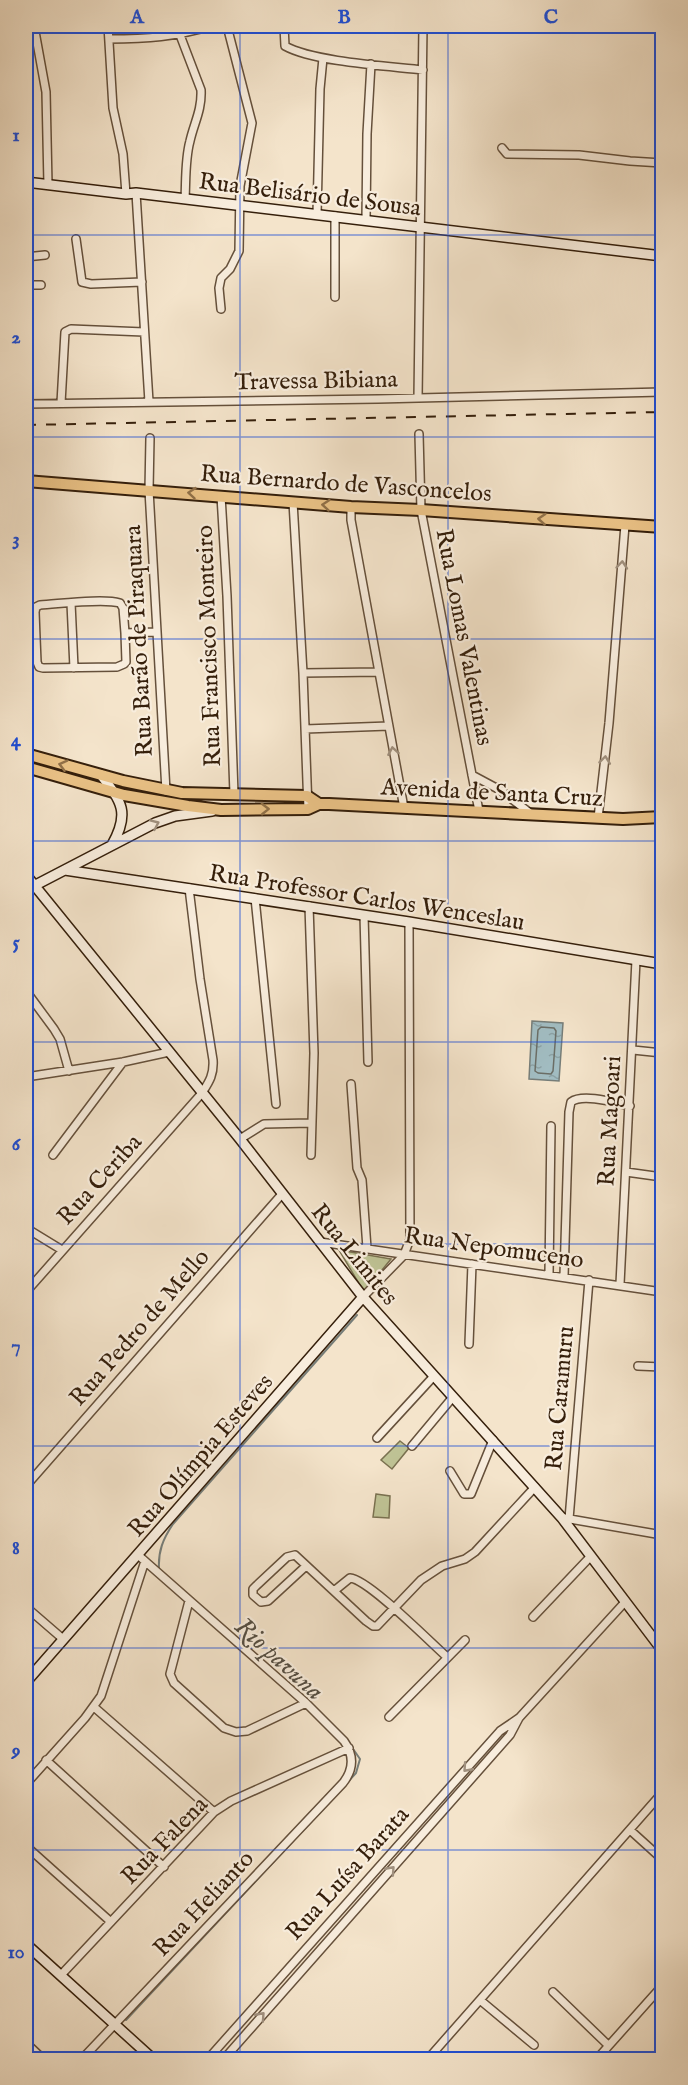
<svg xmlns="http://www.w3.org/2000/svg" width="688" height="2085" viewBox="0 0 688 2085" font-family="'IM FELL English',serif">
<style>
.park{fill:#bfc395;stroke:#7a7150;stroke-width:1.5}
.water{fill:url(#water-ripples);stroke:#767d78;stroke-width:1.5}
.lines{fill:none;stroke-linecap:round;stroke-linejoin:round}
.shore{stroke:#6b6e66;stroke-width:1.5}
.stream{stroke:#767d78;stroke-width:2}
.street-casing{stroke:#65503b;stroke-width:10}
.secondary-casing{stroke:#351f0b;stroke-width:12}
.primary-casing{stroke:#351f0b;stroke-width:14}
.street{stroke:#f8eddd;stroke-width:7}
.secondary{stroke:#f8eddd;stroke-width:9}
.primary{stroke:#eac286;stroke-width:10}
.rail{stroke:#351f0b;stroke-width:2;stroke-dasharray:10 10;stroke-linecap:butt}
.oneway{stroke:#907048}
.oneway2{stroke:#a0907e}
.grid{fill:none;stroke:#1d4ed8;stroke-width:1.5;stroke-opacity:0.55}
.labels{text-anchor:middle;stroke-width:4.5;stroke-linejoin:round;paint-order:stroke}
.street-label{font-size:24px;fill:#351f0b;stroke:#f8eddd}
.water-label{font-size:26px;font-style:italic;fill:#554e42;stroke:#f8eddd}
.neatline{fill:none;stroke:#1d4ed8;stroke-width:2}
.grid-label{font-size:20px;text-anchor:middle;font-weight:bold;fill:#1d4ed8}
</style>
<defs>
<pattern id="water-ripples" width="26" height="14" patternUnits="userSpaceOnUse" patternTransform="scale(1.5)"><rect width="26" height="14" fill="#a1bcc1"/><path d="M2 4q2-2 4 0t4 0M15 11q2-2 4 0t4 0" fill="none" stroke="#8ba1a4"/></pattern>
</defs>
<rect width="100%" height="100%" fill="#f4e4cb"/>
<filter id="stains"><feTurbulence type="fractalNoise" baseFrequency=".00333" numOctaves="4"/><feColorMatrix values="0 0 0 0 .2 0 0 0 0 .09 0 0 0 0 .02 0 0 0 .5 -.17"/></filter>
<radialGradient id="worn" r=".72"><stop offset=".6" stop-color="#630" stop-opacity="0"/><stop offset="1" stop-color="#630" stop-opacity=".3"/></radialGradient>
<path class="park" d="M339 1250 391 1259 364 1292Z
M400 1441 409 1448 392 1469 381 1460Z
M376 1494 390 1496 389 1518 373 1517Z"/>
<path class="water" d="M532 1021 563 1023 559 1081 529 1079Z"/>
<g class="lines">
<path class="shore" d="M541 1027 554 1028 556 1031 553 1071 551 1074 538 1073 535 1071 538 1030Z"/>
<path class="stream" d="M159 1569C158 1551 163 1539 173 1524L357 1315
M346 1784 356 1773 360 1759 351 1746
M126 2020 324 1808"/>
<g class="street-casing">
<path id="street" d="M34 26 46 92 48 185
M108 26 113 108 123 154 126 194
M284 26 285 46C314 62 388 66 423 70
M180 35 201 90C202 110 194 123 190 141 185 159 186 180 185 199
M109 39C149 39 173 37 212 26
M502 148 507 154 579 155 630 161 662 163
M136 193 149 402
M317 214 320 89 323 58
M366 219 367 134 371 64
M76 239 82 282 91 284 142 282
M26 257 45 255
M26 285H41
M335 297V216
M221 309 219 288 221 278 230 269 239 251 240 186 252 123 227 26
M418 398 423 26
M61 403 65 332 71 329 144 332
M26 404 378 399 662 392
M419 434 421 510 479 811
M150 438 149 490 166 791
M221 496 227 596 234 794
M293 502 303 673 308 809
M351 507V520L404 808
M71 603 74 668
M26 638H36L37 662 39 667 43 668 117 667 124 664 126 662 125 633 157 632
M36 638 35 612 36 607 40 605C59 604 103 598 120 603L123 608 125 633
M303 673 379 672
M305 729 389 726
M472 775 500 790 530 813
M598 818 609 723 625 525
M255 898 276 1104
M309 906 314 1053 311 1155
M364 915 368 1062
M26 991 54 1029 60 1039 69 1071
M633 1050 662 1053
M26 1077 123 1062 169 1052
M351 1084 357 1168 362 1180 367 1248
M240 1139 264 1124 311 1123
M53 1155 123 1062
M626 1172 662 1177
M26 1228 62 1250
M320 1242 662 1292
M549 1274 551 1126
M564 1276 569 1112 571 1102C583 1093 616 1103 630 1106
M620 1284 636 960
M26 1292 202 1093C209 1082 214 1075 213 1060L200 979 189 888
M363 1297 404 1255 410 1239 409 922
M469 1344 472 1264
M638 1366 662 1367
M377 1438 434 1376
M412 1446 453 1397
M450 1471 464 1494H471L493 1440
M26 1486 282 1194
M564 1518 662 1535
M569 1519 589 1280
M306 1566 268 1601 261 1602 253 1595V1589L256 1586 287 1557 295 1555 366 1621 373 1626H377L421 1580 442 1566 465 1559 475 1552 535 1487
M334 1591 350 1578C368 1579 430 1642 447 1657
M189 1601 170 1674 174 1683 224 1728 236 1732 247 1731 306 1703
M26 1607 63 1639
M533 1617 591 1556
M94 1707 214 1812
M389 1717 465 1640
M46 1760 164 1867
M26 1784 85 1718 101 1696 145 1561
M630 1830 662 1859
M26 1846 111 1922
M61 1975 214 1812 231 1801 349 1748
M553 1992 608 2045
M480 2000 534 2045
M26 2043 44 2060
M81 2060 343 1783C354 1769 354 1755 344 1741L306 1703 138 1555
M207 2060 500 1731 519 1718
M223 2060 510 1735 519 1718 625 1602
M427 2060 662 1793
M596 2060 662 1986"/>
</g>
<g class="secondary-casing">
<path id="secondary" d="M26 182 126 194 136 193 662 256
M101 775C122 802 130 813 112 845
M65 870 409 922 662 964
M26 875 240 1139 363 1297 562 1518 662 1650
M26 890 155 823 175 816 212 811
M26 1682 363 1297
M26 1944 154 2060"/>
</g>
<g class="primary-casing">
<path id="primary" d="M26 481 351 507 421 510 662 527
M26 754 123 781 182 793 307 796 319 804
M26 767 124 795 188 806 221 810 308 809 319 804H329L623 819 662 817"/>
</g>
<use href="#street" class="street"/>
<use href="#secondary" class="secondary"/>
<use href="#primary" class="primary"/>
<path class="rail" d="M26 425 662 412"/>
</g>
<defs><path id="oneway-chevron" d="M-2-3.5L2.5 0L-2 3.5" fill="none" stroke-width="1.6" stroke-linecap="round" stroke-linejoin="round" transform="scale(1.5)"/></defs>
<g class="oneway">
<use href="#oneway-chevron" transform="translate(192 493) rotate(-175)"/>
<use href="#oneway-chevron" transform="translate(326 505) rotate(-175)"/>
<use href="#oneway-chevron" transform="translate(542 519) rotate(-176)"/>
<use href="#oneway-chevron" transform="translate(63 765) rotate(-165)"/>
<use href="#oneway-chevron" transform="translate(265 809) rotate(-1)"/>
</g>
<g class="oneway2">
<use href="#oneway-chevron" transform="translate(622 565) rotate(-85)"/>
<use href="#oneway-chevron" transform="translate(393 751) rotate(-100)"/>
<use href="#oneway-chevron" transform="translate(605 760) rotate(-83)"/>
<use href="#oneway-chevron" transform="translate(155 824) rotate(-24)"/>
<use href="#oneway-chevron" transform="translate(467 1768) rotate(132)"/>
<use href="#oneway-chevron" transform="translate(391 1870) rotate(-48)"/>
<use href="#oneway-chevron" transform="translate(261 2016) rotate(-48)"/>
</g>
<path class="grid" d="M240 26V2060M448 26V2060M26 235H662M26 437H662M26 639H662M26 841H662M26 1042H662M26 1244H662M26 1446H662M26 1648H662M26 1850H662"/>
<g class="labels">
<g class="street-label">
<text transform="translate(310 194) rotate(7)" y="8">Rua Belisário de Sousa</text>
<text transform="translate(316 380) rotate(-1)" y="8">Travessa Bibiana</text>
<text transform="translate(346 483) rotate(4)" y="8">Rua Bernardo de Vasconcelos</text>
<text transform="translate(465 637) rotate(79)" y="8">Rua Lomas Valentinas</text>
<text transform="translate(138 641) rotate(-93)" y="8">Rua Barão de Piraquara</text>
<text transform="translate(208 646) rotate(-92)" y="8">Rua Francisco Monteiro</text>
<text transform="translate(492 792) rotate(3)" y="8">Avenida de Santa Cruz</text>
<text transform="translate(367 897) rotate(9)" y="8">Rua Professor Carlos Wenceslau</text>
<text transform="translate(609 1121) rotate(-87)" y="8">Rua Magoari</text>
<text transform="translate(99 1179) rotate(-48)" y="8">Rua Ceriba</text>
<text transform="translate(494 1247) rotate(8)" y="8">Rua Nepomuceno</text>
<text transform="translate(355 1254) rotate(51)" y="8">Rua Limites</text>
<text transform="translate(139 1327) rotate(-49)" y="8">Rua Pedro de Mello</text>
<text transform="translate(559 1398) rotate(-85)" y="8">Rua Caramuru</text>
<text transform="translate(200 1455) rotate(-49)" y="8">Rua Olímpia Esteves</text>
<text transform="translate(164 1840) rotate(-46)" y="8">Rua Falena</text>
<text transform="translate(347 1873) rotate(-48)" y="8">Rua Luísa Barata</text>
<text transform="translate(203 1903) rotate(-47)" y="8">Rua Helianto</text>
</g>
<g class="water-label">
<text transform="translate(280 1658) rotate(42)" y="9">Rio pavuna</text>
</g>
</g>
<rect width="688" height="2085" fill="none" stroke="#f4e4cb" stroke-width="66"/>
<rect x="33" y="33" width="622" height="2019" class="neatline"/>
<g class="grid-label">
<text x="137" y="23">A</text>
<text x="344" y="23">B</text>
<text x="551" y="23">C</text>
<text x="16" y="141">1</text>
<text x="16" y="343">2</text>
<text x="16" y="545">3</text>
<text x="16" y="746">4</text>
<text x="16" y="948">5</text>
<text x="16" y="1150">6</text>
<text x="16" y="1352">7</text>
<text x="16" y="1554">8</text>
<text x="16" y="1756">9</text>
<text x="16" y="1958">10</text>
</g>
<rect width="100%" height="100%" filter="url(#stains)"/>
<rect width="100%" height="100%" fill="url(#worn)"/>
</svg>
